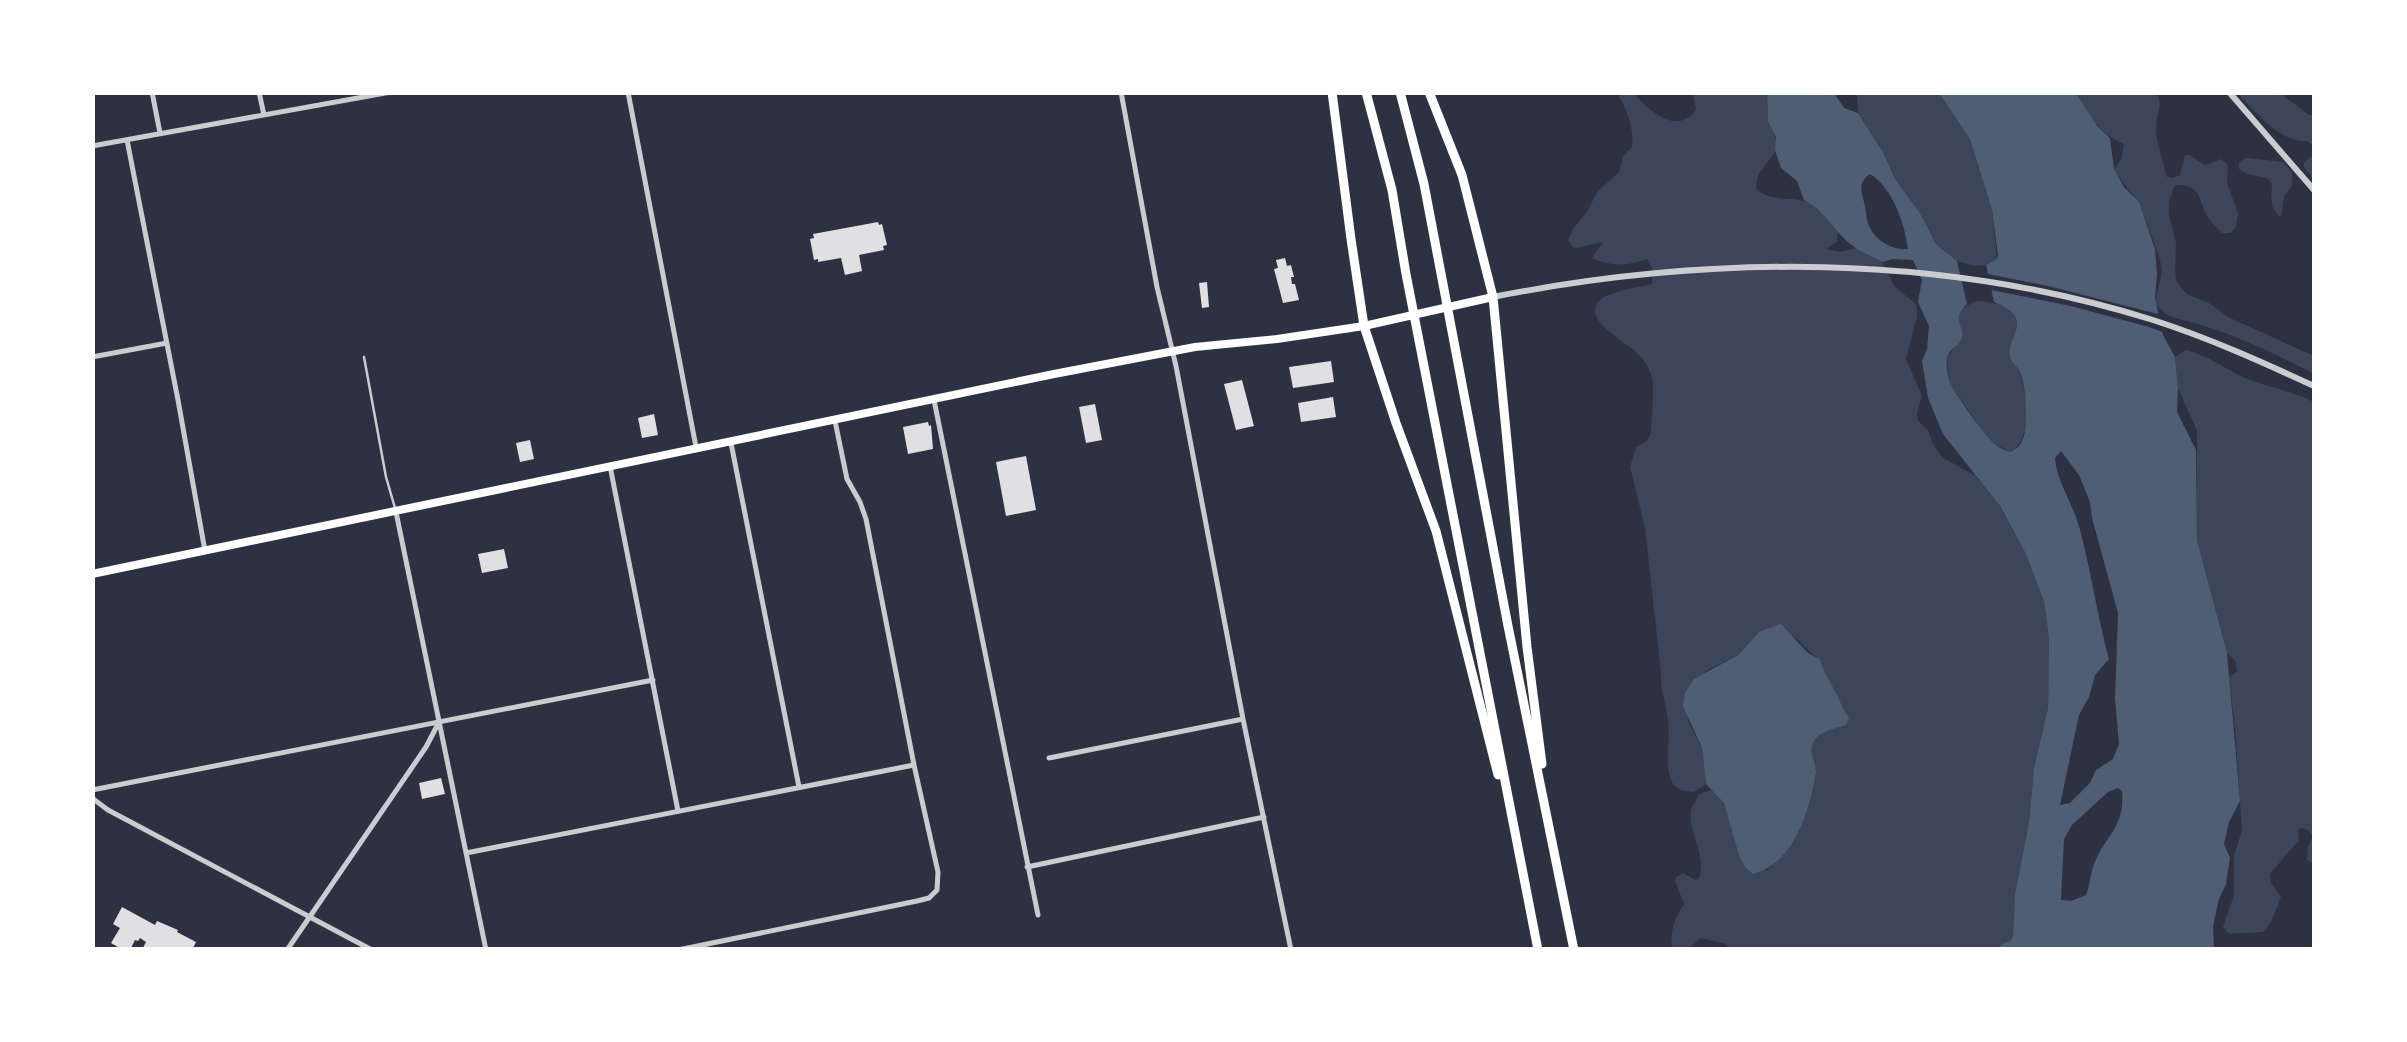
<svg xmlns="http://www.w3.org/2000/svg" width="2407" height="1042" viewBox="0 0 2407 1042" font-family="'Exo 2',sans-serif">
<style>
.green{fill:#3c4559}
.water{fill:#4f5d75;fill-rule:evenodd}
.pier{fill:#2d3142}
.building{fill:#e0e0e3}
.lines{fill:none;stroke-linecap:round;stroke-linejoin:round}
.service{stroke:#caccd0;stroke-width:2.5}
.minor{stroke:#caccd0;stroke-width:5}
.tertiary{stroke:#caccd0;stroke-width:6}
.primary{stroke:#fff;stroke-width:8}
.motorway{stroke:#fff;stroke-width:9}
</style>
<rect width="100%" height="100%" fill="#2d3142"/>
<path class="green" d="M1617 93H1633C1649 109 1675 137 1696 110L1693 93H1767C1767 100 1767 109 1768 117 1770 127 1778 137 1776 148 1771 165 1754 168 1757 190 1776 204 1796 194 1814 205 1824 211 1831 222 1838 230L1837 242 1826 249 1841 252 1854 248 1867 253 1882 262 1895 287 1916 304 1917 316 1906 359 1922 396 1917 413 1918 421 1928 430 1934 446 1942 457 1974 475 1993 495 2026 554 2044 602 2049 638 2048 708 2034 768 2029 822 2015 894 2013 936 2011 940 2000 945 1999 949H1729L1726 944 1701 938 1688 949H1672C1670 931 1674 920 1684 904L1675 881 1676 877 1683 873 1695 880 1699 879C1707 853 1687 832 1691 810 1691 808 1698 797 1699 794L1712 790 1724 803 1745 867 1767 870C1796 844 1809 812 1816 774 1817 763 1808 753 1812 743 1817 731 1835 729 1846 725L1835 690 1826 679 1820 659C1808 653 1797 635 1786 632 1779 630 1767 632 1759 632L1738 655 1706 671 1688 721 1702 748 1706 784 1694 792C1686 791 1678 791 1673 784 1663 766 1671 740 1668 720 1666 703 1660 690 1661 673L1645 528 1630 467 1636 447 1647 441 1651 433C1651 417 1655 392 1652 378 1646 350 1614 341 1599 321 1591 311 1596 301 1606 296 1620 290 1637 287 1652 284L1653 270 1647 259C1628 266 1611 267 1592 258L1603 242 1577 248 1573 247 1568 240 1573 229 1586 213 1598 191 1619 172 1623 156 1632 147C1634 127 1627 110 1617 93Z
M1857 93H1939L1970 139 1992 210 1997 259 1986 265 1974 266 1957 261 1936 244 1920 213 1895 179 1883 152 1858 113Z
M2076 93H2157C2163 107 2157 112 2156 126 2155 138 2164 164 2167 177L2172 178 2180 175 2185 155H2189L2205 165 2221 159 2228 165 2227 183 2238 213 2236 227 2230 233H2222C2217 228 2213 224 2209 219 2197 201 2204 184 2175 185L2169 202V215L2176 243 2175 270 2176 280 2181 287 2187 294 2209 303 2228 317 2314 356V374C2275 354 2237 335 2194 323 2183 320 2166 317 2159 308 2150 298 2165 280 2161 265 2160 256 2141 206 2137 200 2129 190 2121 181 2114 169L2121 160 2124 144C2100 134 2088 115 2076 93Z
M2237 93H2280L2309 115H2314V180L2304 167V162L2314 155 2313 146 2307 141C2278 142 2257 112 2237 93Z
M2247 158 2284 162 2292 173V186L2284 196 2281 217C2269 208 2271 198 2272 184L2267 178 2246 174 2239 169V162Z
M1976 301C2004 302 2029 313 2011 345 2021 373 2040 432 2011 452L1996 445 1987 437 1950 384 1947 358 1962 337 1957 321 1961 309Z
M2186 350C2208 355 2225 369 2245 378 2268 387 2292 391 2314 402V864L2307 860 2308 847 2313 836 2308 830 2301 828 2298 831 2299 840 2270 874 2271 883 2281 897 2271 922 2263 932 2229 934 2223 927 2234 895V856L2242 830 2235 728 2229 677 2237 671 2235 661 2227 653 2197 540V431L2178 388 2175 357Z"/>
<path class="water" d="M1767 93H1834L1844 108 1858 113 1883 152 1895 179 1920 213 1936 244 1957 261 1967 304C1949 320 1967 327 1961 340 1958 347 1949 349 1947 358 1946 363 1948 377 1950 382 1953 392 1988 440 1997 446 2001 449 2006 450 2011 452 2016 448 2019 448 2022 441 2029 429 2026 385 2020 372 2018 367 2013 364 2011 359 2003 337 2039 321 1994 302L1986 265 1997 259 1998 255 1992 210 1970 139 1939 93H2076L2097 126 2110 138 2114 169 2124 187 2139 202 2155 249 2157 274 2155 298 2163 335 2175 357 2178 388 2177 412 2196 450 2197 540 2227 653 2240 801 2229 822 2224 844 2230 858 2226 884 2219 899 2213 926 2214 949H1999L2000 945 2011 940 2013 936 2015 894 2029 822 2034 768 2048 708 2049 638 2044 602 2026 554 2000 506 1943 434 1928 398 1922 361 1927 349 1929 326 1918 302 1922 280 1913 260 1893 259 1882 262C1873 256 1861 253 1853 246 1834 232 1826 211 1804 200L1797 181 1781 168 1775 150 1776 137 1768 121ZM1870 174C1892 187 1905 224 1908 249 1893 251 1876 241 1869 226 1866 219 1866 209 1864 202 1861 189 1858 183 1870 174ZM2061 451 2079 475 2090 502 2092 518 2118 613 2115 699 2119 744 2113 759 2096 770 2090 783 2070 803 2060 805 2079 715 2089 697 2095 675 2109 659C2097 615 2091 570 2079 526 2073 504 2056 480 2055 458ZM2118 788 2122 791C2125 828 2106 834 2094 864 2090 874 2090 885 2086 895L2071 901 2061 900 2064 839 2072 825 2108 792Z
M1781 624 1808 653 1820 659C1825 676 1829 679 1836 693 1841 702 1842 709 1849 718L1846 725C1835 729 1818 731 1813 743 1808 753 1817 763 1816 773 1810 809 1794 864 1753 874L1745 867 1739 855 1724 803 1706 784 1702 748 1683 706 1685 693 1694 679 1738 655 1759 632Z"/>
<path class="pier" d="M1983 273 2048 286 2162 315 2164 316 2168 334 2149 327 2071 306 1986 289Z"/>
<path class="building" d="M878 222 879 225 882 224 887 245 883 246 884 250 859 255 862 271 845 275 841 258 818 262V259L814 260 810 239 814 238 813 234Z
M1285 258 1287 266 1291 265 1294 277H1291L1292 284H1295L1299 300 1283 303 1274 269 1278 268 1276 260Z
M1207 282 1209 307 1202 308 1199 283Z
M1331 361 1334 382 1293 388 1289 367Z
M1242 380 1254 426 1236 430 1224 384Z
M1333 397 1336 417 1301 422 1298 403Z
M1095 404 1102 440 1086 443 1079 407Z
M654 414 658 435 642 438 638 418Z
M928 422 929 426 931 425 933 449 908 454 903 427Z
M530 440 534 459 520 462 516 443Z
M1026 456 1036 510 1006 516 996 462Z
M504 549 508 568 482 573 478 554Z
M441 778 445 794 422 799 419 783Z
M122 907 155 925 157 921 178 930 177 932 196 942 192 950H142L146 942 140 938 138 941 135 940 130 950H123L111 943 120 928 113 924Z"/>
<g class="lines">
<path class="service" d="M364 357 386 477 395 508"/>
<path class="minor" d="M152 92 160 133
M259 92 264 115
M628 92 696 447
M1121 92 1157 287 1176 366 1243 719 1291 950
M127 140 178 400 205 551
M92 146 391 92
M92 357 167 343
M934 400 1038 915
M731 443 799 787
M610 466 678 811
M396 512 486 950
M1049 758 1243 719
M92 790 653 680
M92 798 108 810 372 950
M466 853 914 765
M1027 867 1264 817
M287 950 426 747 438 724
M678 950 917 901 929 898 937 890 938 872 914 765 866 519 860 502 847 479 835 421"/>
<path class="tertiary" d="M2229 92 2314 190
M1493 297C1711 254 1940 253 2153 320 2209 338 2262 362 2314 386"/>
<path class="primary" d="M92 574 1054 374 1195 347 1277 339 1364 326 1493 297"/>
<path class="motorway" d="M1332 92 1351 239 1364 326 1396 423 1436 531 1498 775
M1366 92 1392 190 1406 274 1538 950
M1400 92 1424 184 1508 626 1574 950
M1429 92 1462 175 1493 297 1527 647 1542 764"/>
</g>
<rect width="2407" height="1042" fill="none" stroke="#ffffff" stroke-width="190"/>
</svg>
